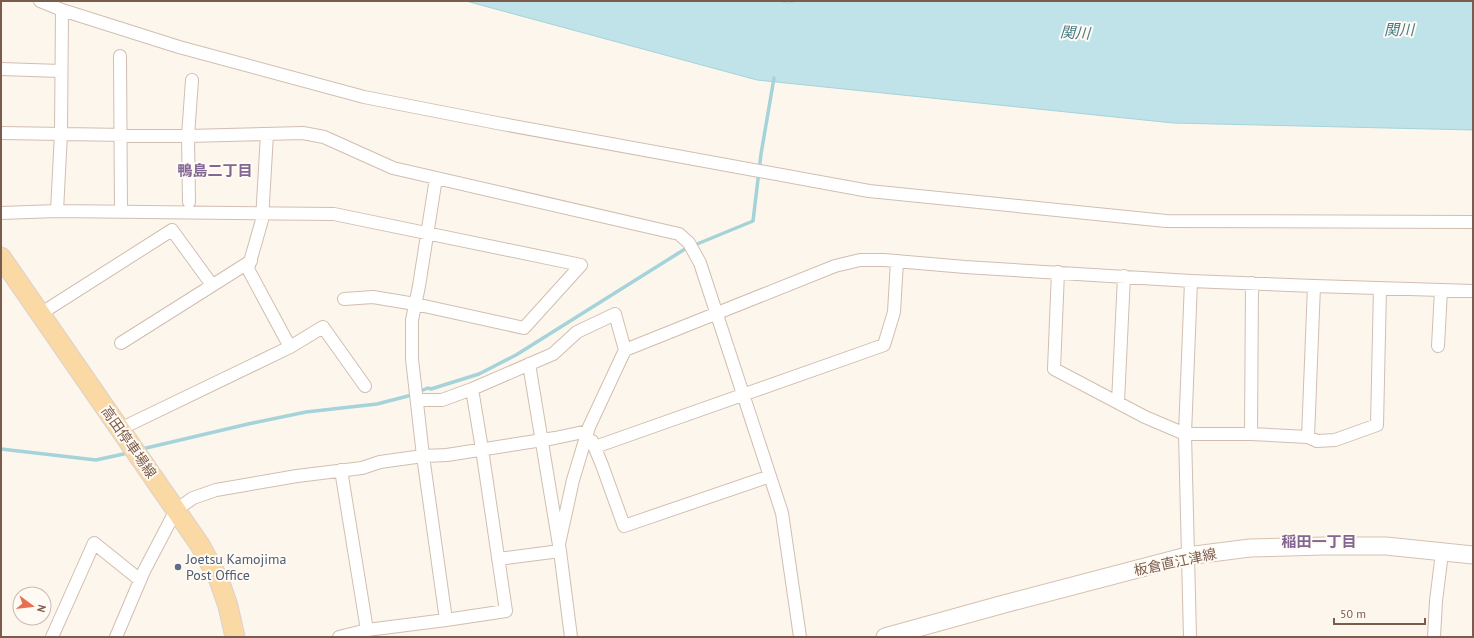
<svg xmlns="http://www.w3.org/2000/svg" width="1474" height="638" viewBox="0 0 1474 638" font-family="'PT Sans','Noto Sans JP',sans-serif">
<style>
.water{fill:#bfe3e8;stroke:#a5d3da}
.lines{fill:none;stroke-linecap:round;stroke-linejoin:round}
.stream{stroke:#a5d3da;stroke-width:3.5}
.minor-casing{stroke:#d1beb0;stroke-width:14}
.secondary-casing{stroke:#d6c0b0;stroke-width:19}
.primary-casing{stroke:#dad1cd;stroke-width:21}
.minor{stroke:#fff;stroke-width:12}
.secondary{stroke:#fff;stroke-width:17}
.primary{stroke:#fbd9a5;stroke-width:19}
.service-dot{fill:#5c6f8a;stroke:#fffaf3;stroke-width:1.5}
.labels{text-anchor:middle;stroke-width:4;stroke-linejoin:round;paint-order:stroke}
.street-label{font-size:14px;fill:#7a5c4d;stroke:#fffaf3}
.service-label{font-size:14px;fill:#4e5e75;stroke:#fffaf3;text-anchor:start}
.water-label{font-size:15px;font-style:italic;fill:#437c86;stroke:#fffaf3}
.neighbourhood-label{font-size:15px;font-weight:bold;fill:#846695;stroke:#fffaf3}
</style>
<rect width="100%" height="100%" fill="#fdf6ec"/>
<path class="water" d="M466 1H778L788 3 798 1H1473V130L1173 123 757 80Z"/>
<g class="lines">
<path class="stream" d="M1 449 96 460 128 453
M142 449 248 424 306 412 377 404 408 396 428 388 431 389 479 374 516 355 685 249 753 221 761 154 774 78"/>
<g class="minor-casing">
<path id="minor" d="M40 1 62 10 179 47 364 97 497 123 869 191 1166 221 1473 222
M120 56 121 212
M1 69 61 71
M1 133 188 136 303 133 324 137 393 168 679 234 689 243 700 263 782 513 800 637
M189 202 188 136 192 80
M57 211 334 214 581 265 524 328 415 304 373 297 344 299
M1 213 57 211 61 133 62 10
M1058 272 1054 369 1145 417 1185 434H1251L1308 437 1317 441 1335 440 1377 425 1380 288
M40 314 172 230 212 285
M121 343 251 261
M1438 346 1441 290
M290 347 323 327 365 386
M529 364 560 551 571 637
M472 389 553 354 577 332 615 314 625 350
M417 400H442L472 389 482 449 506 611 446 620
M1118 402 1124 276
M120 429 290 347 248 269 262 220 267 134
M1251 434 1252 283
M1308 437 1314 286
M592 441 602 465 624 526 770 476
M595 447 884 345 894 312 897 261
M341 470 367 630
M559 544 573 480 589 427 625 350 835 266 860 260H884L965 267 1191 281 1314 286 1473 291
M498 559 560 551
M52 637 94 543 140 580
M116 637 144 571 176 510 193 498 216 490 297 476 362 468 380 462 423 456 447 455 555 438 588 431
M339 637 367 630 446 620 423 456 412 359V320L419 286 436 178
M1190 637 1185 434 1191 281
M1434 637 1436 601 1442 553"/>
</g>
<g class="secondary-casing">
<path id="secondary" d="M885 637 1004 604 1187 556 1250 548 1324 546H1386L1473 555"/>
</g>
<g class="primary-casing">
<path id="primary" d="M1 257 200 545 219 580 228 606 235 637"/>
</g>
<use href="#minor" class="minor"/>
<use href="#secondary" class="secondary"/>
<use href="#primary" class="primary"/>
</g>
<circle class="service-dot" cx="178" cy="567" r="4"/>
<g class="labels">
<g class="street-label">
<text transform="translate(129 442) rotate(55)" y="5">高田停車場線</text>
<text transform="translate(1175 562) rotate(-12)" y="5">板倉直江津線</text>
</g>
<g class="service-label">
<text x="186" y="564">Joetsu Kamojima<tspan x="186" dy="16">Post Office</tspan></text>
</g>
<g class="water-label">
<text x="1399" y="35">関川</text>
<text transform="translate(1075 33) rotate(3)" y="5">関川</text>
</g>
<g class="neighbourhood-label">
<text x="215" y="176">鴨島二丁目</text>
<text x="1319" y="547">稲田一丁目</text>
</g>
</g>
<rect width="1474" height="638" fill="none" stroke="#7a5c4d" stroke-width="4"/>
<g transform="translate(32 606) rotate(105)"><circle r="19" fill="#fffaf3" stroke="#cabbb1"/>
<path d="M0-3L7 15L0 10L-7 15Z" fill="#e76f51"/>
<text y="-6" font-size="11" font-weight="bold" text-anchor="middle" fill="#7a5c4d">N</text>
</g>
<path d="M1334 618v6h91v-6" fill="none" stroke="#7a5c4d" stroke-width="2"/>
<text x="1340" y="618" font-size="12" fill="#7a5c4d" stroke="#fffaf3" stroke-width="3" paint-order="stroke">50 m</text>
</svg>
